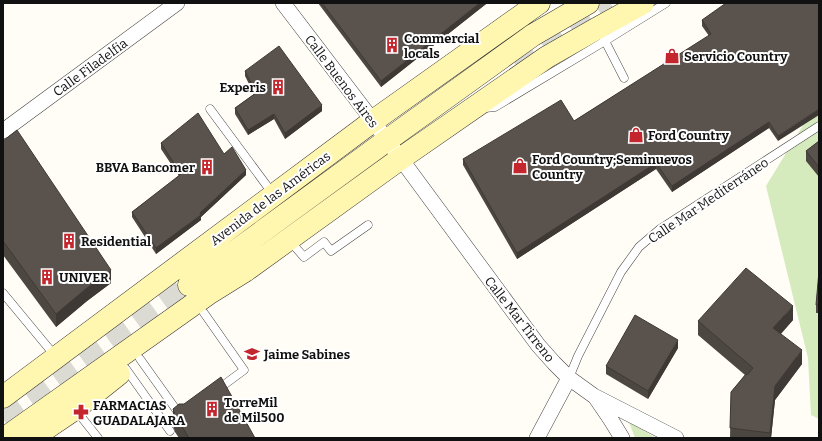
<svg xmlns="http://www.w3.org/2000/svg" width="822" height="441" viewBox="0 0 822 441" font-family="Bitter,serif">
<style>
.green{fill:#d5ebbd}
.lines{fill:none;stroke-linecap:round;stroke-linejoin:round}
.secondary-tunnel{stroke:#dbdad3;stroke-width:22;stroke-dasharray:22 11;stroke-linecap:butt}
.lane-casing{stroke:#444;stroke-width:9}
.street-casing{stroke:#444;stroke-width:16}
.secondary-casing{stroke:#333;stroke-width:23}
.lane{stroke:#fff;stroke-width:8}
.street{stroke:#fff;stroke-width:15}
.secondary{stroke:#fff6b0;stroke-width:22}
.wall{fill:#4d4742}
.shaded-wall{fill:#3f3936}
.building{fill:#5a524d;stroke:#3f3936}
.labels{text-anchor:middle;stroke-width:4;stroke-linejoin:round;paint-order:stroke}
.poi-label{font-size:13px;font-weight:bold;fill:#111;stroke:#fff;text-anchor:start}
.street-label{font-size:13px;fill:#111;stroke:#fff}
</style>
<rect width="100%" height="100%" fill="#fffdf5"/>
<path class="green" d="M819 99V419L811 415 808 358 766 186Z
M629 422 656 438H635Z"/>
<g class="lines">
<path class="secondary-tunnel" d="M516 65 548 43 611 4
M3 419 189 285"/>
<g class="lane-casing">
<path id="lane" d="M603 37 624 78
M485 108 495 107 605 41 666 3
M210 109 273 194
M289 240 304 257 324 242 331 251 368 225
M3 293 56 357
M204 313 244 370 217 390
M140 359 180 415
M126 369 170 431
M569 378 578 356 621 272 639 247 660 229 819 126
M75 409 98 438"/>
</g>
<g class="street-casing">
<path id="street" d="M283 3 373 121 538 345 554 363 569 378 594 396 676 438
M3 131 177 3
M596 398 611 420 622 438
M537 438 569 378"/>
</g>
<g class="secondary-casing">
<path id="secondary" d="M189 285 386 141 533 35 588 3
M3 397 373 121 539 3
M5 438 208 294 245 271 400 159 547 57 596 29 643 3
M32 438 75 409 119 374"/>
</g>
<use href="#lane" class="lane"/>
<use href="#street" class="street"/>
<use href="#secondary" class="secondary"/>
</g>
<path class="wall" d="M318 3H486V4L381 87Z
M819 3 778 141 769 128 672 192 656 169 517 259 463 165V159L574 121 709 36 702 26V20Z
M245 71 322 111 285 139 274 119 248 135 235 114V108L254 94 245 76Z
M3 141 111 283 87 301 56 327 3 255Z
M819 141V177L806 161V151Z
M161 143 224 154 246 175 201 217V220L156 254 132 217V212L179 176 161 149Z
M819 271V313H816V305Z
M793 320 781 334 802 364 775 400 771 438H730L731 392 745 375 698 335V321Z
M678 348 648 399 606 374V366Z
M173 409 255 438H179L175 432 173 426Z"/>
<path class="shaded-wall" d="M480 3H486V4L381 87V81Z
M322 105V111L285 139V133Z
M819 109V115L778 141V136Z
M274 114V119L248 135V130Z
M769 122V128L672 192V186Z
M656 163V169L517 259V253Z
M246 170V175L201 217V220L156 254V248Z
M111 270V283L87 301 56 327V314L87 288Z
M793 306V320L773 342V328Z
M678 340V348L648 399V391Z
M802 350V364L775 400 771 438H770V433L775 386Z"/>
<path class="building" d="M322 3H480L381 81Z
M726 3H819V109L778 136 769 122 672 186 656 163 517 253 463 159 561 100 574 121 711 34 702 20Z
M279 46 322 105 285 133 274 114 248 130 235 108 256 93 245 71Z
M198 113 224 154 232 147 246 170 200 213 201 215 156 248 132 212 181 174 161 143Z
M17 130 111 270 87 288 56 314 3 241V141Z
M819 141V167L806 151Z
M746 268 793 306 773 328 802 350 775 386 770 433 730 428 731 392 746 374 747 375 753 368 698 321Z
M819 271V305H816Z
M635 315 678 340 648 391 606 366Z
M221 377 255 438H189L175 415 173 409 179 404H184Z"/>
<defs>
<g id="building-bare" transform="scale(1.2)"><path d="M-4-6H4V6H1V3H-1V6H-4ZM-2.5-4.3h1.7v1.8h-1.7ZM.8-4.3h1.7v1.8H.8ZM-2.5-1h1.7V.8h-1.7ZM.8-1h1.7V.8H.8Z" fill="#c4262e" stroke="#fff" stroke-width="2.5" paint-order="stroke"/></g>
<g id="shop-bare" transform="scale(1.2)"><path d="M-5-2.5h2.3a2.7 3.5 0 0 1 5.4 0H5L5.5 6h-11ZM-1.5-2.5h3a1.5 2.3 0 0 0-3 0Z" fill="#c4262e" stroke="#fff" stroke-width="2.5" paint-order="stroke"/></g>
<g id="school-bare" transform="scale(1.2)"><path d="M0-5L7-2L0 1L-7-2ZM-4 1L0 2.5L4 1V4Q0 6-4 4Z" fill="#c4262e" stroke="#fff" stroke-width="2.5" paint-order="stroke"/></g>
<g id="pharmacy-bare" transform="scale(1.2)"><path d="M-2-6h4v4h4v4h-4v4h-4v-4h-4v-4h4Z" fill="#c4262e" stroke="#fff" stroke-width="2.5" paint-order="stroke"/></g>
</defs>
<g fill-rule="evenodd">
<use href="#building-bare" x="392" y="45"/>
<use href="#shop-bare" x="672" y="56"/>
<use href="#building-bare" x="278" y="87"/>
<use href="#shop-bare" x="636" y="135"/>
<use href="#shop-bare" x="520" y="166"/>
<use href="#building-bare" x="207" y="167"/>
<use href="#building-bare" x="69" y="241"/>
<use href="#building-bare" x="47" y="277"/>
<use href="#school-bare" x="252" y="354"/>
<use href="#building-bare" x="212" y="409"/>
<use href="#pharmacy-bare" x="81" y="412"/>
</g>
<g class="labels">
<g class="poi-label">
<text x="404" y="43">Commercial<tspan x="404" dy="15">locals</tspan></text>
<text x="684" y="61">Servicio Country</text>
<text x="266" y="92" text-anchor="end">Experis</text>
<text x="648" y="140">Ford Country</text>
<text x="532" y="164">Ford Country;Seminuevos<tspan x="532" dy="15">Country</tspan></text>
<text x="195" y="172" text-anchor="end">BBVA Bancomer</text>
<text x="81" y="246">Residential</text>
<text x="59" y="282">UNIVER</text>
<text x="264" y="359">Jaime Sabines</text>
<text x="224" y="407">TorreMil<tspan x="224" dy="15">de Mil500</tspan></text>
<text x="93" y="410">FARMACIAS<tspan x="93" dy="15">GUADALAJARA</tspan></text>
</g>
<g class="street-label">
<text transform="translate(90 67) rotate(-36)" y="5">Calle Filadelfia</text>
<text transform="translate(342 81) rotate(53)" y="5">Calle Buenos Aires</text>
<text transform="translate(270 198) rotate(-37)" y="5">Avenida de las Américas</text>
<text transform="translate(708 200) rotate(-34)" y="5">Calle Mar Mediterráneo</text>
<text transform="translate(520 319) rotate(52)" y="5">Calle Mar Tirreno</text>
</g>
</g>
<rect width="822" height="441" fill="none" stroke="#111111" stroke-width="8"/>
</svg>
